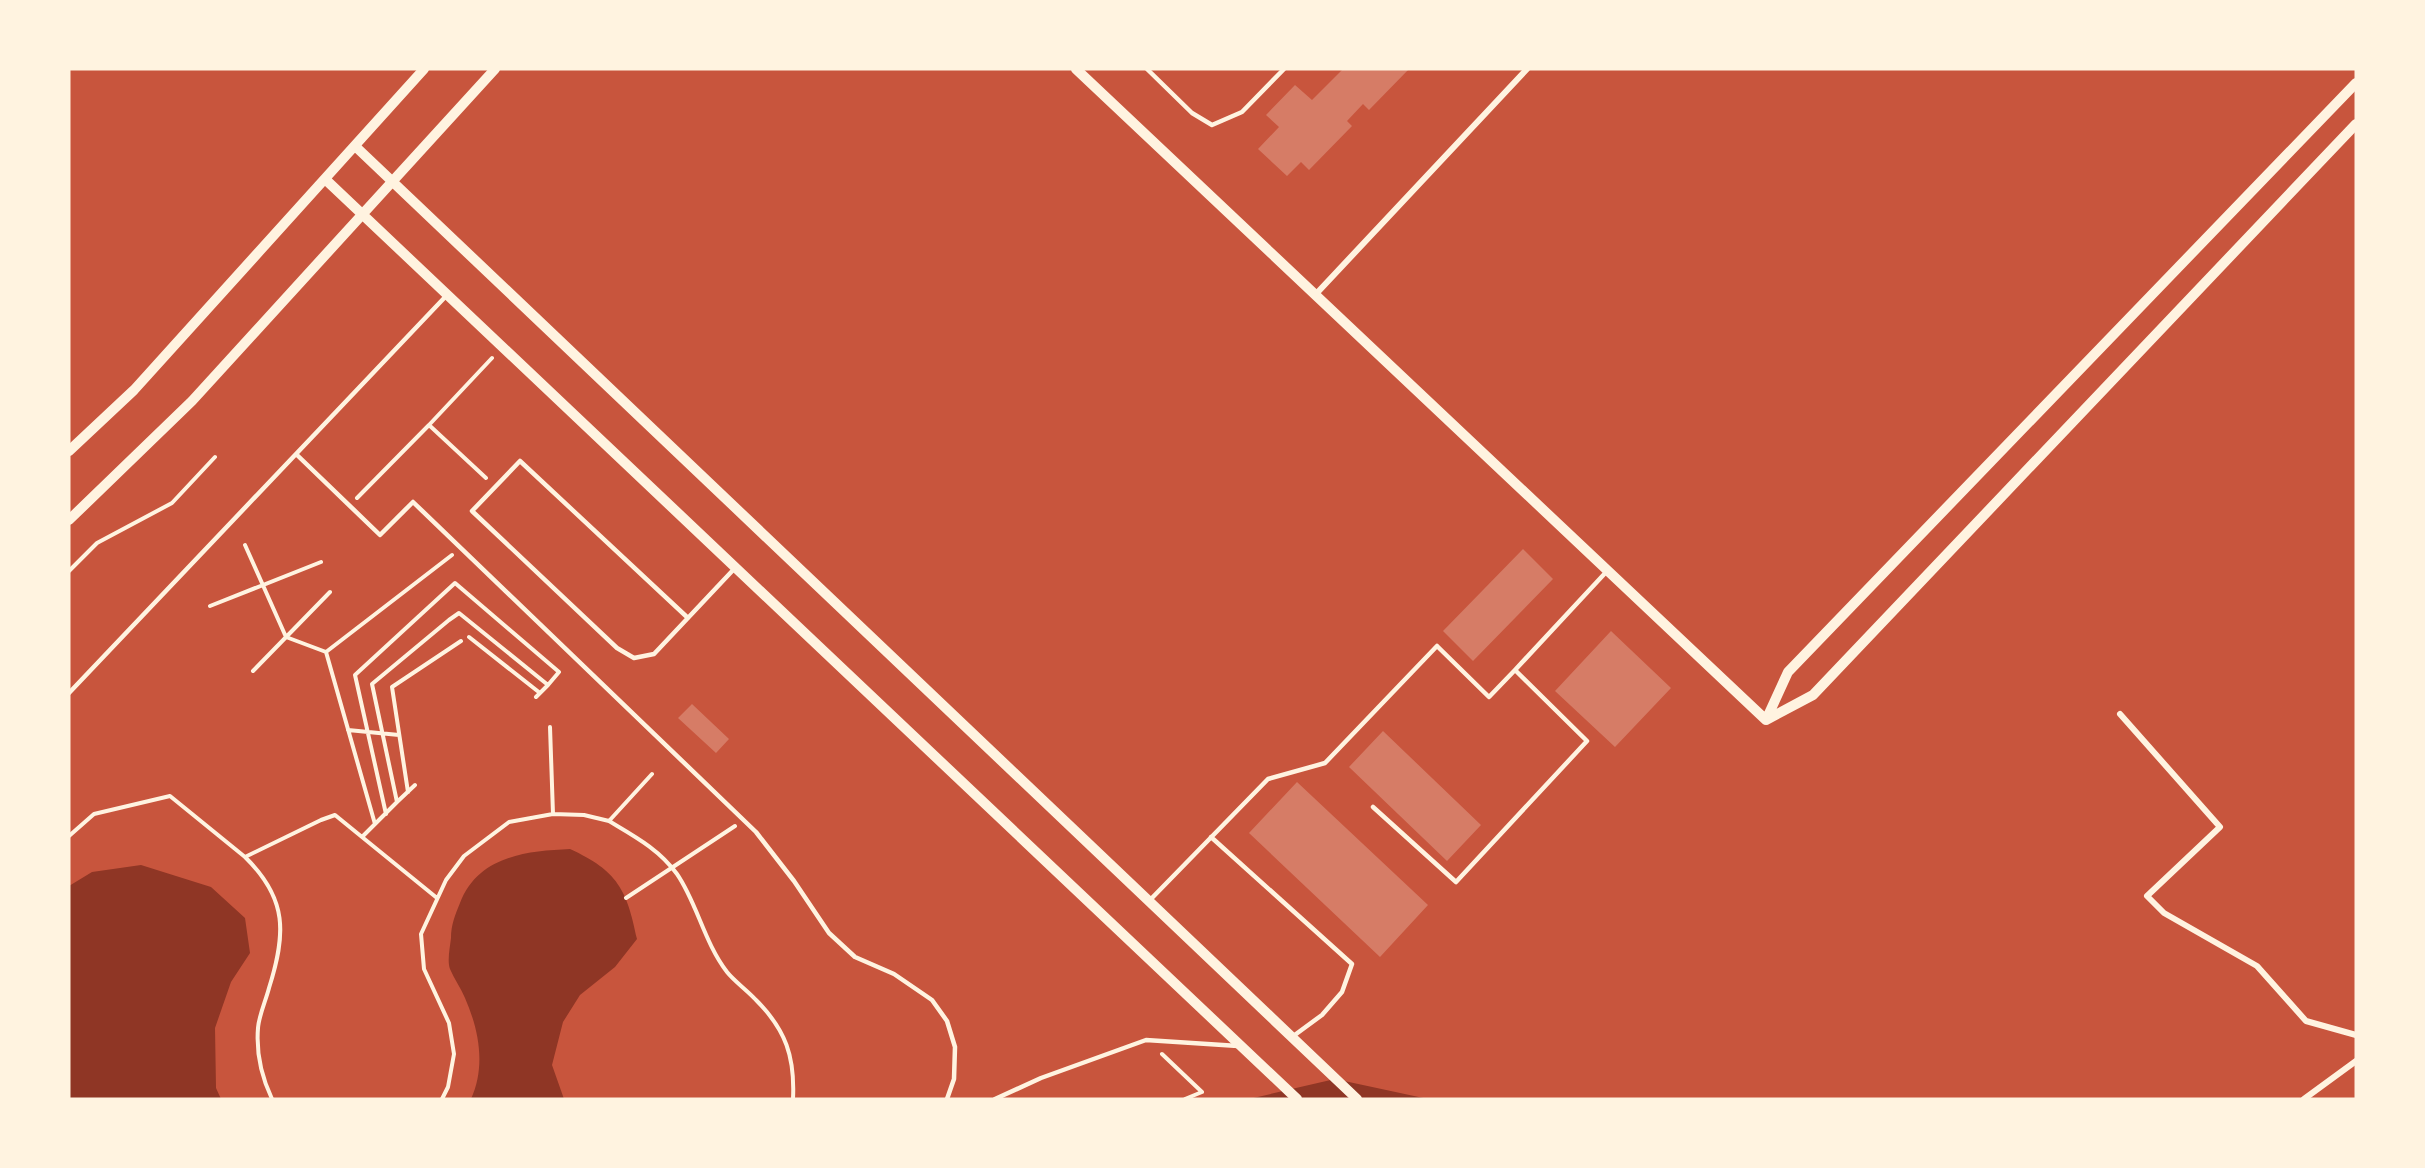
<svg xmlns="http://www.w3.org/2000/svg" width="2425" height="1168" viewBox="0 0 2425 1168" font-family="'Roboto Condensed',sans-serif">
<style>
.water{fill:#8f3625}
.building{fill:#d67c66}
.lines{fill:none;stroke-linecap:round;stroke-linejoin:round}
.path{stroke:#fff3e0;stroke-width:4}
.service{stroke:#fff3e0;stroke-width:4.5}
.minor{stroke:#fff3e0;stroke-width:6}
.tertiary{stroke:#fff3e0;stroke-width:10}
</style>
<rect width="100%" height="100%" fill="#c8553d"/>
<path class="water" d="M570 849C618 871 627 890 637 939L615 967 580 995 563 1022 552 1065 564 1099H471C486 1066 479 1030 465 998 461 988 454 979 450 969 447 961 450 947 451 938 451 925 455 915 460 903 478 856 526 851 570 849Z
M141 865 211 887 245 918 250 953 231 982 215 1028 216 1088 221 1099H69V886L92 872Z
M1335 1079 1428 1099H1249Z"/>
<path class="building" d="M1343 69H1409L1369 110 1363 104 1347 121 1352 126 1309 170 1301 162 1287 176 1258 149 1279 127 1266 115 1295 85 1312 100Z
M1523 549 1553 579 1473 661 1443 631Z
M1611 631 1671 688 1615 747 1555 691Z
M692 704 729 739 716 753 678 718Z
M1383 731 1481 825 1447 861 1349 767Z
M1297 782 1428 905 1380 957 1249 833Z"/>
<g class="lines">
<path class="path" d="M429 425 492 358
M357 498 429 425 486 478
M245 545 286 637 326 652
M69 571 97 543 172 503 215 457
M210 606 321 562
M469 637 540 693
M253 671 330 592
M348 730 399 735
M408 792 392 687 461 641
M397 802 415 785
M386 814 355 675 455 583 559 672 548 685
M553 814 584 815 609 821 652 774
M609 821C634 836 659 849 677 874 697 903 704 942 727 972 735 982 747 990 756 1000 786 1030 795 1057 793 1099
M375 824 397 802 372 684 449 620 459 613 548 685 536 697
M69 836 94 814 170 796 245 857 321 820 335 815 362 837 375 824 326 652 452 555
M362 837 437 898
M245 857C288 899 286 934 269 988 266 1000 259 1015 258 1028 256 1053 261 1076 272 1099
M626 898 735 826
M1162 1054 1202 1092 1185 1099
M442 1099 448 1087 454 1054 449 1023 424 969 421 934 446 880 464 856 509 822 553 814 550 727"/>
<path class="service" d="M1147 69 1192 113 1212 125 1242 112 1284 69
M296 454 380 535 413 502 756 832 794 881 829 933 855 957 894 974 932 1000 947 1021 955 1047 954 1079 947 1099
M688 618 520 461 472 511 617 648 634 658 654 654 735 568
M69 693 447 295
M1373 807 1456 882 1587 741 1515 670 1608 570
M1211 837 1352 964 1342 992 1322 1015 1292 1037
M1150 900 1268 779 1325 763 1437 646 1489 697 1515 670
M995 1099 1041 1078 1146 1040 1238 1046"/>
<path class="minor" d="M1316 294 1527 69
M2120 714 2220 827 2147 896 2164 913 2257 966 2306 1021 2356 1035
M2304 1099 2356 1061"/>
<path class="tertiary" d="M1076 69 1766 720
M355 146 1357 1099
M325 179 1297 1099
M69 451 134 390 424 69
M69 520 192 401 495 69
M1766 720 1788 672 2356 83
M1766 720 1813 695 2356 124"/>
</g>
<rect width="2425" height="1168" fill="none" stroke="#fff3e0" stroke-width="141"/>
</svg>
